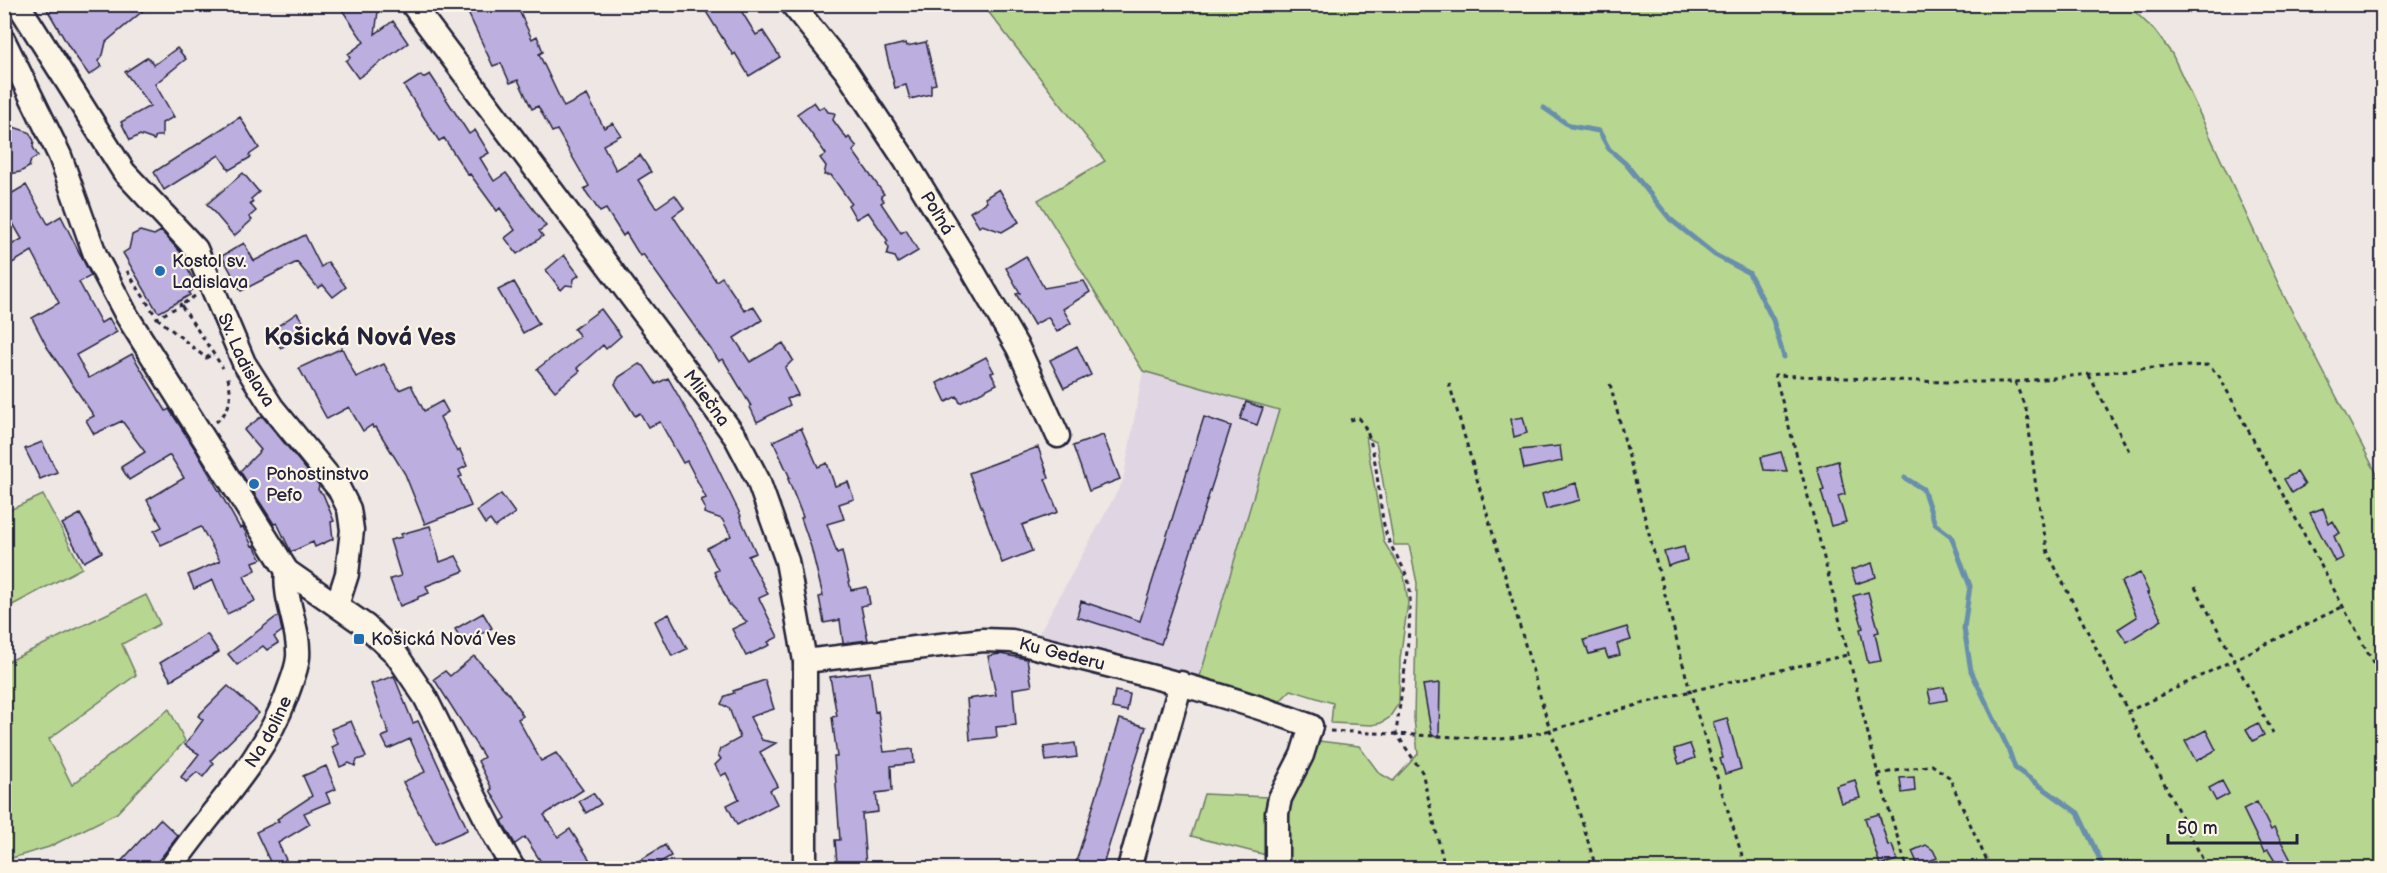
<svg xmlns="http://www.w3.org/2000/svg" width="2387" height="873" viewBox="0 0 2387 873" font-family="'Balsamiq Sans',sans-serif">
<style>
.built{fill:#e0d6e3}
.green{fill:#b7d68f;stroke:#6c7c65;stroke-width:1.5}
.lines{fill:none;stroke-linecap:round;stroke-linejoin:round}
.stream{stroke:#688fac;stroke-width:5}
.building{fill:#bcafe0;stroke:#22223b;stroke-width:1.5}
.minor-casing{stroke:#22223b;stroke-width:27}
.path{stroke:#22223b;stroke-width:3;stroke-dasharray:4.5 4.5;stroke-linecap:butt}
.minor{stroke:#fcf5e5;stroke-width:22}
.poi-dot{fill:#1f6fb2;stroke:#fcf5e5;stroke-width:2}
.labels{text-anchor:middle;stroke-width:4.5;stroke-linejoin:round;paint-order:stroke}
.street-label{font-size:18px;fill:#22223b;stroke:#fcf5e5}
.poi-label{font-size:18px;fill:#22223b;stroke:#fcf5e5;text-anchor:start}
.district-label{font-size:24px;font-weight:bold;fill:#22223b;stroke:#fcf5e5}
</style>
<rect width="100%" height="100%" fill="#efe7e4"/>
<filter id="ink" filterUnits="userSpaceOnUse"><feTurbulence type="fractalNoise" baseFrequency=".0167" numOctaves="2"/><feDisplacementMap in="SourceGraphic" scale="12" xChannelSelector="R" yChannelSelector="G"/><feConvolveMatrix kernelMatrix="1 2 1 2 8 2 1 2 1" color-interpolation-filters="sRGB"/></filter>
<g filter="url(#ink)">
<path class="built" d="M1143 371 1280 410 1197 687 1032 646 1123 481Z"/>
<path class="green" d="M983 5H2128L2155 31 2172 54 2284 296 2382 484V868H1283L1282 816 1310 747 1319 741 1359 746 1379 773 1393 781 1418 754 1414 719 1417 583 1409 545H1394L1376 442 1366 437 1384 542 1404 575 1408 603 1400 659 1399 703 1389 718 1381 723 1372 725 1331 723 1333 703 1291 690 1279 702 1198 683 1279 410 1143 371 1038 200 1105 161Z
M43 495 82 568 5 609V512Z
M146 595 160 624 122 644 136 675 49 739 72 785 169 709 185 741 117 813 49 847 5 860V663Z
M1204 794 1267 797 1266 855 1191 836Z"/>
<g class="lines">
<path class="stream" d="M1544 108 1570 126 1599 131 1609 149 1626 164 1670 219 1715 255 1749 273 1773 320 1784 357
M1905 478 1923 489 1935 524 1951 536 1970 586 1964 628 1971 671 2008 748 2015 768 2078 813 2104 868"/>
</g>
<path class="building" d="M44 4H151L106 42 103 55 98 61 102 66 89 75 69 47Z
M338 4H379L375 34 393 21 408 43 358 78 346 61 350 58 348 54 364 42Z
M464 4H516L532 39 537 36 543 52 539 54 564 107 587 95 604 128 613 123 621 135 603 145 616 170 640 155 651 172 638 180 656 208 675 195 684 208 673 216 716 281 722 277 745 311 753 306 762 320 734 338 750 362 783 343 793 360 785 368 798 395 787 399 790 405 757 422 750 407 751 406 723 359 719 361 643 254 640 256 626 233 623 236 606 209 600 212 584 189 589 186 557 130 552 132 538 106 532 109 518 80 510 83 501 63 493 66Z
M713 4H737L756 35 763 31 780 57 749 76 735 53 733 55 705 10Z
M926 42 936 84 931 85V94L910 99 906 85 895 88 885 48 906 43 907 46Z
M177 48 186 59 155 84 174 117 162 123V136H156L154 140 140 135 130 140 121 122 150 106 125 72 148 57 154 65Z
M430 74 469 134 475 130 489 153 480 158 494 181 506 173 546 226 539 231 543 236 517 254 505 238 515 230 500 208 497 211 470 174 468 175 444 138 439 141 404 86 421 75 423 78Z
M814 102 819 109 824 106 828 112 835 113 833 120 847 139 849 137 857 147 853 151 884 194 881 196 884 201 881 203 901 233 906 230 918 251 898 263 895 257 887 255 889 248 886 243 888 241 868 212 856 219 848 205 851 203 831 175H824L826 166 820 158 826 154 797 114Z
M240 117 259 148 249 155 251 157 229 170 219 155 164 190 154 172Z
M4 124 29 132 34 141 33 147 38 156 31 160 29 167 20 172 4 175Z
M243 173 259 192 251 199 253 202 250 204 256 211 249 217 252 220 234 236 207 204Z
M26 185 48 224 61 216 91 276 79 282 101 323 109 318 117 332 76 355 89 378 132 354 166 411 169 409 195 449 240 528 243 527 252 546 254 545 261 559 253 562 256 570 244 576 255 601 227 614 213 580 194 589 188 575 220 561 201 527 161 545 154 531 162 527 147 500 184 478 170 455 129 480 121 467 145 452 122 421 94 434 86 420 94 416 47 347 32 318 59 303 32 251 9 265 4 257V249L22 239 4 208V198Z
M999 189 1019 222 1002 232 982 225 979 227 970 212 987 202 985 198Z
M140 231 154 235 161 231 184 256 189 268 188 270 197 286 189 293 190 295 160 312 157 311 123 253 129 249 132 235Z
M305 235 321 267 328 262 346 287 333 297 323 285 318 288 297 262 241 291 222 256 244 243 254 261Z
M564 255 579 275 574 279 573 286 566 285 561 290 546 270Z
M1026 256 1044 288 1084 281 1090 292 1063 309 1071 323 1057 332 1048 317 1034 325 1016 294 1020 293 1006 268Z
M514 282 539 324 523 333 498 290Z
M601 309 621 336 606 349 603 345 577 368 580 371 555 391 537 369 580 336 574 329Z
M297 313 311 333 300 341 297 337 281 348 269 332Z
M1077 346 1091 375 1064 388 1050 360Z
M342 348 356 377 384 364 399 390 411 385 424 411 442 401 448 412 440 417 457 452 460 450 467 466 459 470 462 476 459 477 471 506 425 524 405 474 376 427 373 428 372 425 363 431 349 407 327 419 299 368Z
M986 357 994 372 991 373 997 384 960 403 957 396 946 402 937 383Z
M639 364 644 366 656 384 668 378 706 444 741 516 740 517 756 553 748 556 768 594 759 598 778 637 768 642 770 645 746 656 732 629 747 622 729 604 714 572 718 570 707 548 731 536 722 519 704 513 705 508 701 500 706 498 687 461 683 463 660 422 648 427 640 413 635 416 615 384 619 377Z
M1246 402 1263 408 1257 425 1240 419Z
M262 416 319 485 318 490 323 494 334 521 331 522 333 539 315 547 313 542 291 552 277 523 274 524 240 471 261 450 244 430Z
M1204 417 1231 426 1161 644 1077 617 1081 601 1140 621Z
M1523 417 1527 433 1514 437 1511 419Z
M801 428 818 467 827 463 835 486 848 482 854 499 839 504 844 519 827 524 837 553 842 551 851 590 867 587 870 604 861 606 868 640 843 643 840 620 824 623 819 597 823 596 811 547 801 518 803 517 788 479 790 478 773 441Z
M1103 435 1120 479 1089 491 1073 446Z
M42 442 57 472 40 479 25 449Z
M1560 446 1562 461 1524 469 1520 450Z
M1038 447 1049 478 1045 479 1058 512 1022 525 1032 551 1002 563 969 473Z
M1781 452 1787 471 1764 470 1761 457Z
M1838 461 1845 494 1838 496 1846 522 1831 526 1821 491 1824 490 1817 467Z
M2297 472 2305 485 2292 493 2284 479Z
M1576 483 1580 500 1546 509 1542 494Z
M501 494 515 513 495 527 490 520 485 524 477 511Z
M2323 508 2329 524 2333 521 2340 533 2334 536 2343 558 2335 562 2310 513Z
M80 514 102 552 84 562 62 524Z
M430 526 440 562 456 556 464 571 426 586 429 593 418 597V599L400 606 390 579 401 576 390 540 402 537 401 534Z
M1684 547 1687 560 1668 566 1664 552Z
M1872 563 1876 577 1856 584 1851 570Z
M2140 573 2149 593H2147L2162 620 2127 642 2118 629 2137 617 2121 582Z
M1868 592 1879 632 1875 633 1881 661 1868 663 1860 629 1863 628 1853 596Z
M483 613 492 628 464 644 455 629Z
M669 614 687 649 672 656 655 621Z
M276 617H279L282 631 274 637 278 643 267 650 263 646 237 665 228 654Z
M1627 627 1631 640 1617 644 1620 655 1608 658 1605 650 1589 654 1584 640Z
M207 634 219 652 171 680 160 663Z
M1000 654 1027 659 1032 686 1013 689 1016 725 996 727 997 737 970 740 967 699 996 695 988 656Z
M474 656 509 694 523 716 518 719 541 761 556 753 583 790 544 815 558 837 570 829 595 868H545L525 837 515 844 504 825 502 821 506 818 490 790 492 789 478 761 484 757 434 679 445 671 450 676Z
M870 672 875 712 878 711 884 752 913 749 914 763 891 766 892 791 876 793 878 812 862 814 866 866 850 867 849 863 837 864 835 840H840L834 757H837L832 717 837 716 830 677Z
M394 676 413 723 418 721 466 826 467 830 435 844 403 782 425 772 410 739 388 749 382 737 389 734 371 684Z
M765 680 774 709 750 717 762 740 776 743 760 752 778 786 770 790 777 804 737 825 727 805 739 799 726 773 721 776 715 765 721 759 718 755 720 749 740 738 729 708 721 704 725 696 734 693 733 691Z
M1440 683 1439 736H1432L1423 685Z
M228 686 259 713 211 760 214 763 203 777 197 772 186 782 181 777 199 754 185 745 203 720 198 716Z
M1944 687 1947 700 1931 703 1928 690Z
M1115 691 1130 694 1127 711 1112 708Z
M1727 718 1741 769 1725 774 1720 759 1723 758 1713 722Z
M1120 719 1146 727 1102 868H1083L1075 865Z
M351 721 366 757 357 760 355 766 349 763 340 767 332 747 338 744 331 729Z
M2258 723 2264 735 2253 741 2246 729Z
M2206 730 2216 750 2196 761 2185 741Z
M1075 743 1077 757 1046 761 1044 747Z
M1690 744 1695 758 1679 764 1674 749Z
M326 766 336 789 326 793 330 802 304 813 310 824 278 843 290 868H273L256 832 279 821 277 819 312 796 303 776Z
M1914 777 1915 791 1902 793 1900 778Z
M1855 780 1860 798 1841 803 1836 786Z
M2222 781 2229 794 2216 801 2209 788Z
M593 793 601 804 586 813 579 801Z
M2257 802 2271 830 2274 828 2284 847 2295 868H2279L2268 850 2264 852 2243 809Z
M1879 814 1888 846 1892 845 1897 860 1880 865 1865 818Z
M160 819 178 836 163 855 152 868H115Z
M665 845 671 856 650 868H627Z
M1926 845 1933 850 1937 858 1918 865 1912 851Z"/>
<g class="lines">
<g class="minor-casing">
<g id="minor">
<path id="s1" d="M18 4 124 172 196 249 244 363 272 407 339 489 349 509 352 530 347 574 337 605"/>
<path id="s2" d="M412 4 710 402 736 438 758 480 787 561 805 661V868"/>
<path id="s3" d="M792 4 846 71 905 160 973 271 1018 348 1058 436"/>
<path d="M4 41 60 156 96 257 127 316 287 571 366 626 396 654 425 697 492 831 513 868"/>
<path id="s4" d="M805 661 983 640 1012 641C1113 667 1213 689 1311 726L1302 755 1280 798 1277 813V868"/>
<path id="s5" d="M171 868C211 809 260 766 286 697 290 685 297 670 298 657 300 627 283 600 287 571"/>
<path d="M1129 868 1181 683"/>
</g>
</g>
<path class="path" d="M127 271 157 318 181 305 178 301
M195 296 181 305 223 368
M157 318 206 358 213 354
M2089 375 2130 453
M2015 382 2027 412 2036 488 2048 553 2207 868
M1449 383 1550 730 1570 782 1596 868
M1610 384 1690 691 1746 868
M1350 420 1359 418C1379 442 1377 502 1386 533 1392 554 1409 569 1410 592 1411 639 1402 687 1396 733L1422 772 1445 868
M216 422C233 408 232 394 227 374
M2195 587 2273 733
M2127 712 2344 606
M1330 731 1500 739C1547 735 1592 717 1637 705 1707 686 1777 671 1847 655
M1878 774 1907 868
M2339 866 2340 868
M1990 868 1949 777 1932 765 1878 774 1817 530 1775 375 1943 382H2015L2138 369 2207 365 2218 374 2382 679"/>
<use href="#minor" class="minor"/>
</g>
</g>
<g class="poi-dot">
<circle cx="160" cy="271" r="6"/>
<circle cx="254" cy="484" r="6"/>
<rect x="353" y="633" width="12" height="12" rx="3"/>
</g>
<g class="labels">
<g class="street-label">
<text dy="6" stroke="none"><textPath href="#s3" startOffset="255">Poľná</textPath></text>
<text dy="6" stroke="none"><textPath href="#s1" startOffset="426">Sv. Ladislava</textPath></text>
<text dy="6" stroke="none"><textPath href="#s2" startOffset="492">Mliečna</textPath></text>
<text dy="6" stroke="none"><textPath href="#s4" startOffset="260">Ku Gederu</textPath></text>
<text dy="6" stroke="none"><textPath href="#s5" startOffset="168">Na doline</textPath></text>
</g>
<g class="poi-label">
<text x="172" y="267">Kostol sv.<tspan x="172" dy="21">Ladislava</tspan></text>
<text x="266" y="480">Pohostinstvo<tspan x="266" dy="21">Pefo</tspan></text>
<text x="371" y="645">Košická Nová Ves</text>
</g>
<g class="district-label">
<text x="360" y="345">Košická Nová Ves</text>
</g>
</g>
<rect width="2387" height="873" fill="none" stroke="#fcf5e5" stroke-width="24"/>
<rect x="12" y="12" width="2363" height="849" fill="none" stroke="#22223b" stroke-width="2" filter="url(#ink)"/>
<path d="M2168 834v9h129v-9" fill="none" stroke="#22223b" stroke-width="3"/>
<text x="2177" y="834" font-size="18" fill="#22223b" stroke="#fcf5e5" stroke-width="4.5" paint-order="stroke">50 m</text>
</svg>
